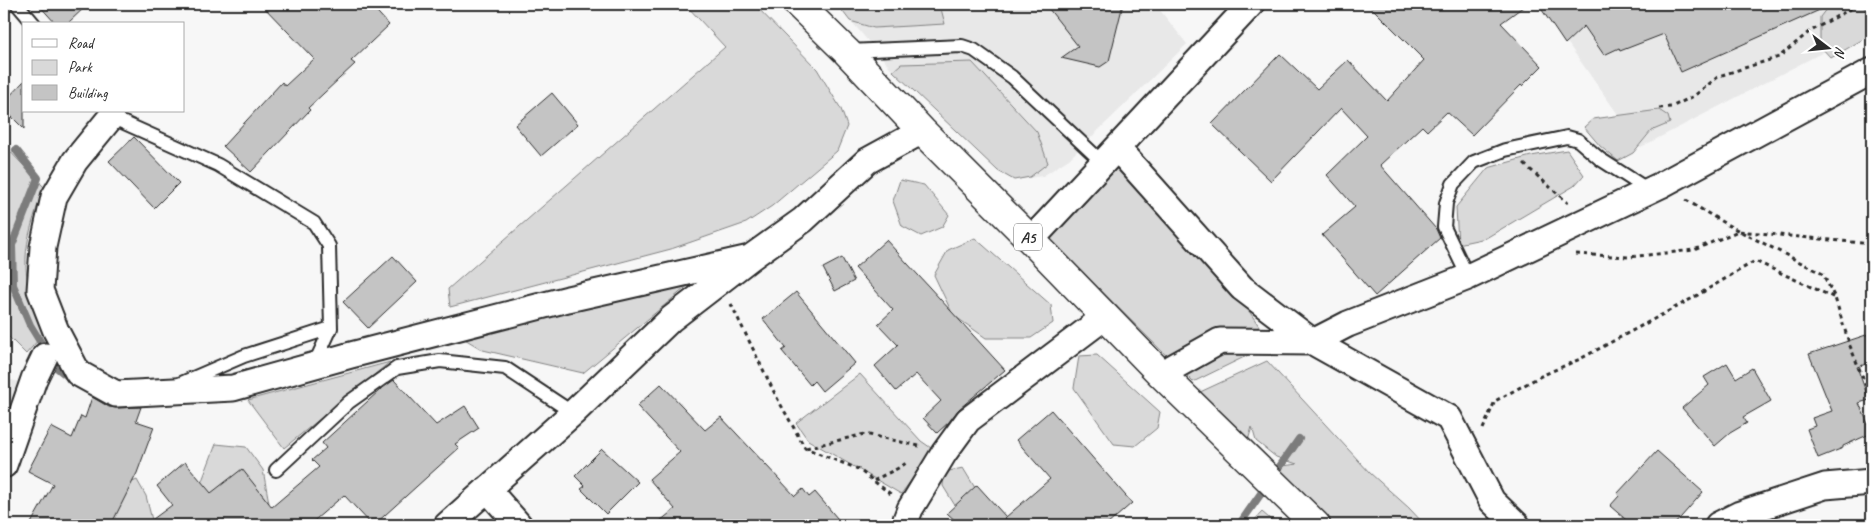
<svg xmlns="http://www.w3.org/2000/svg" width="1876" height="529" viewBox="0 0 1876 529" font-family="Caveat,sans-serif">
<style>
.built{fill:#e8e8e8}
.green{fill:#d9d9d9;stroke:#828282}
.lines{fill:none;stroke-linecap:round;stroke-linejoin:round}
.stream{stroke:#7b7b7b;stroke-width:8}
.building{fill:#c4c4c4;stroke:#2b2b2b}
.service-casing{stroke:#2b2b2b;stroke-width:16}
.minor-casing{stroke:#2b2b2b;stroke-width:29}
.trunk-casing{stroke:#2b2b2b;stroke-width:31}
.path{stroke:#2b2b2b;stroke-width:3;stroke-dasharray:4 4;stroke-linecap:butt}
.service{stroke:#fff;stroke-width:12}
.minor{stroke:#fff;stroke-width:25}
.trunk{stroke:#fff;stroke-width:28}
.labels{text-anchor:middle;stroke-width:5;stroke-linejoin:round;paint-order:stroke}
.shield{fill:#fff;stroke:#6b6b6b;stroke-width:1}
.shield-label{font-size:16px;font-weight:bold;fill:#2b2b2b}
</style>
<rect width="100%" height="100%" fill="#f7f7f7"/>
<filter id="ink" filterUnits="userSpaceOnUse"><feTurbulence type="fractalNoise" baseFrequency=".02" numOctaves="2"/><feDisplacementMap in="SourceGraphic" scale="10" xChannelSelector="R" yChannelSelector="G"/><feConvolveMatrix kernelMatrix="1 2 1 2 8 2 1 2 1" color-interpolation-filters="sRGB"/></filter>
<g filter="url(#ink)">
<path class="built" d="M837 4H1155L1187 44 1069 159 1043 176 1014 180 998 171 893 71Z
M1540 4H1844L1862 32 1641 147Z
M4 378 23 383 4 441Z"/>
<path class="green" d="M685 4H754L817 69 841 109 847 126 837 151 772 206 746 223 671 249 450 307 448 289 725 47Z
M837 4H938L940 5 945 24 874 28 850 21Z
M1830 4H1865V10L1872 7V34L1831 58 1820 46V17Z
M972 62 1037 132 1048 163 1030 177 1014 180 998 171 893 71 901 64Z
M1659 110 1668 116 1670 123 1651 131 1633 153 1618 161 1600 146 1584 127 1593 119Z
M4 145 44 187C23 247 16 272 46 331L26 354 4 332Z
M1567 150 1584 175 1574 186 1486 238 1458 244 1456 207 1488 168 1531 156Z
M1118 158 1237 293 1271 344 1193 382 1046 236Z
M900 180 924 185 949 215 942 227 921 236 902 226 893 201Z
M975 238 1051 305 1053 323 1031 338H986L953 315 934 275 948 250Z
M714 264 583 373 483 350 463 338Z
M1097 355 1160 412 1157 428 1135 446 1114 444 1074 388 1079 356Z
M1267 361 1370 473 1409 508 1425 525H1329L1269 468 1297 464 1276 457 1256 441 1252 427 1247 444 1198 393Z
M390 362 284 448 248 400Z
M860 374 921 441 934 450 901 494 808 440 796 423Z
M216 444 246 447 263 470 269 503 231 519 226 525H222L208 510 200 486Z
M963 468 983 501 988 525H967L943 486 944 472Z
M137 480 146 496 153 524 152 525H115L113 524 111 507 123 486Z
M1262 512 1277 525H1250Z"/>
<g class="lines">
<path class="stream" d="M16 150 38 178 12 245 13 285 30 325 46 351 51 363 71 379
M1239 525 1299 439"/>
</g>
<path class="building" d="M38 4H88L67 24H56Z
M261 4H370L389 25 351 61 355 64 308 108 310 110 251 172 223 146 282 82 285 86 314 59Z
M1045 4H1123L1109 61 1100 67 1061 58 1078 46Z
M1368 4H1527L1501 23 1542 66 1522 86 1521 85 1472 135 1447 112 1427 131 1422 126 1380 165 1436 229 1440 238 1375 296 1322 235 1355 207 1327 175 1367 136 1341 108 1271 181 1212 124 1280 54 1317 89 1348 60 1387 101 1424 60Z
M1538 4H1833L1681 72 1664 34 1620 51 1619 48 1604 55 1584 26 1565 44Z
M24 81V129L4 109V102Z
M552 93 578 124 541 156 515 125Z
M134 137 179 183 154 208 109 161Z
M886 240 1005 370 959 409 949 422 937 433 923 418 941 401 916 374 896 391 875 366 898 345 878 324 893 310 855 268Z
M393 256 417 282 368 328 343 302Z
M842 258 854 281 835 291 823 268Z
M796 292 855 363 822 391 814 381 810 385 782 351 786 348 763 319Z
M1872 333V362L1857 367 1869 400 1859 403 1872 433 1843 446V448L1818 458 1807 429 1815 426 1812 418 1832 411 1809 354Z
M1727 363 1736 378 1752 368 1771 401 1743 417 1747 423 1730 433 1715 446 1682 408 1709 385 1704 377Z
M394 380 436 425 465 406 479 428 455 444 459 448 374 525H372L344 495 309 525H145L172 505 157 486 185 462 211 493 242 469 272 507 319 467 312 460 326 448 322 443 380 390Z
M661 384 705 430 721 417 795 496 803 489 809 497 815 492 843 525H655L675 509 649 479 680 452 637 406Z
M92 397 109 407 116 408 141 407 136 421 154 427 137 473 111 525H30L53 484 28 471 51 427 72 438 81 416 85 418Z
M1051 410 1132 503 1107 525H960L947 513 977 485 1006 517 1050 479 1016 440Z
M602 449 638 482 606 514 581 489 585 486 575 476Z
M1657 451 1703 492 1674 525H1632L1610 506 1619 496 1617 494Z"/>
<g class="lines">
<g class="service-casing">
<path id="service" d="M17 4 34 24
M849 51 962 46 974 50 1012 77 1103 163
M108 113 111 117 218 165 314 223 329 246 331 328 314 365
M1468 277 1444 227 1446 203 1453 184 1474 162 1505 150 1567 137 1578 140 1600 159 1650 191
M179 384 244 356 331 328
M276 470 349 402 397 368 440 361 505 368 573 413"/>
</g>
<g class="minor-casing">
<path id="minor" d="M111 117 75 161 54 197 43 247 40 290 56 331 78 373 116 394 233 388 351 355 568 299 750 258
M1117 148 1242 288 1313 342 1449 418 1492 501 1517 525
M1031 240 1251 4
M1161 374 1220 341 1313 342 1348 324 1468 277 1661 185 1872 71
M4 465 34 379 45 356
M487 489 519 525
M447 525 573 413 671 319 750 258 803 220 867 161 922 131
M904 525 910 509 944 453 968 420 1106 316
M1718 525 1740 514 1825 486 1872 482"/>
</g>
<g class="trunk-casing">
<path id="trunk" d="M798 4 846 51 922 131 1031 240 1161 374 1316 525"/>
</g>
<path class="path" d="M1659 108 1671 107 1694 96 1719 76 1779 57 1809 32 1859 4
M1524 164 1568 203
M1686 200 1724 223 1823 274 1835 298 1850 346 1872 400
M1576 254 1629 257 1694 250 1738 231 1872 244
M731 304 776 396 805 448 858 469 892 495
M1483 429 1495 401 1541 376 1580 359 1691 299 1755 261 1835 298
M806 448 865 434 919 446
M874 481C885 473 899 470 908 461
M1268 525 1274 520"/>
<use href="#service" class="service"/>
<use href="#minor" class="minor"/>
<use href="#trunk" class="trunk"/>
</g>
</g>
<g class="labels">
<rect class="shield" x="1014" y="223.5" width="28" height="27" rx="4"/>
<g class="shield-label">
<text x="1028" y="243">A5</text>
</g>
</g>
<rect width="1876" height="529" fill="none" stroke="#fff" stroke-width="20"/>
<rect x="10" y="10" width="1856" height="509" fill="none" stroke="#2b2b2b" stroke-width="2" filter="url(#ink)"/>
<rect x="22" y="22" width="162" height="90" fill="#ffffff" stroke="#aaaaaa"/>
<rect x="32" y="39" width="25" height="8" fill="#ffffff" stroke="#aaaaaa"/>
<text x="68" y="48" font-size="15" fill="#2b2b2b">Road</text>
<rect x="32" y="60" width="25" height="15" fill="#d9d9d9" stroke="#aaaaaa"/>
<text x="68" y="72" font-size="15" fill="#2b2b2b">Park</text>
<rect x="32" y="85" width="25" height="15" fill="#c4c4c4" stroke="#aaaaaa"/>
<text x="68" y="98" font-size="15" fill="#2b2b2b">Building</text>
<g transform="translate(1828 48) rotate(106)" stroke="#ffffff" stroke-width="4" paint-order="stroke">
<path d="M0-4L9 19L0 12L-9 19Z" fill="#2b2b2b"/>
<text y="-8" font-size="14" font-weight="bold" text-anchor="middle" fill="#2b2b2b">N</text>
</g>
</svg>
